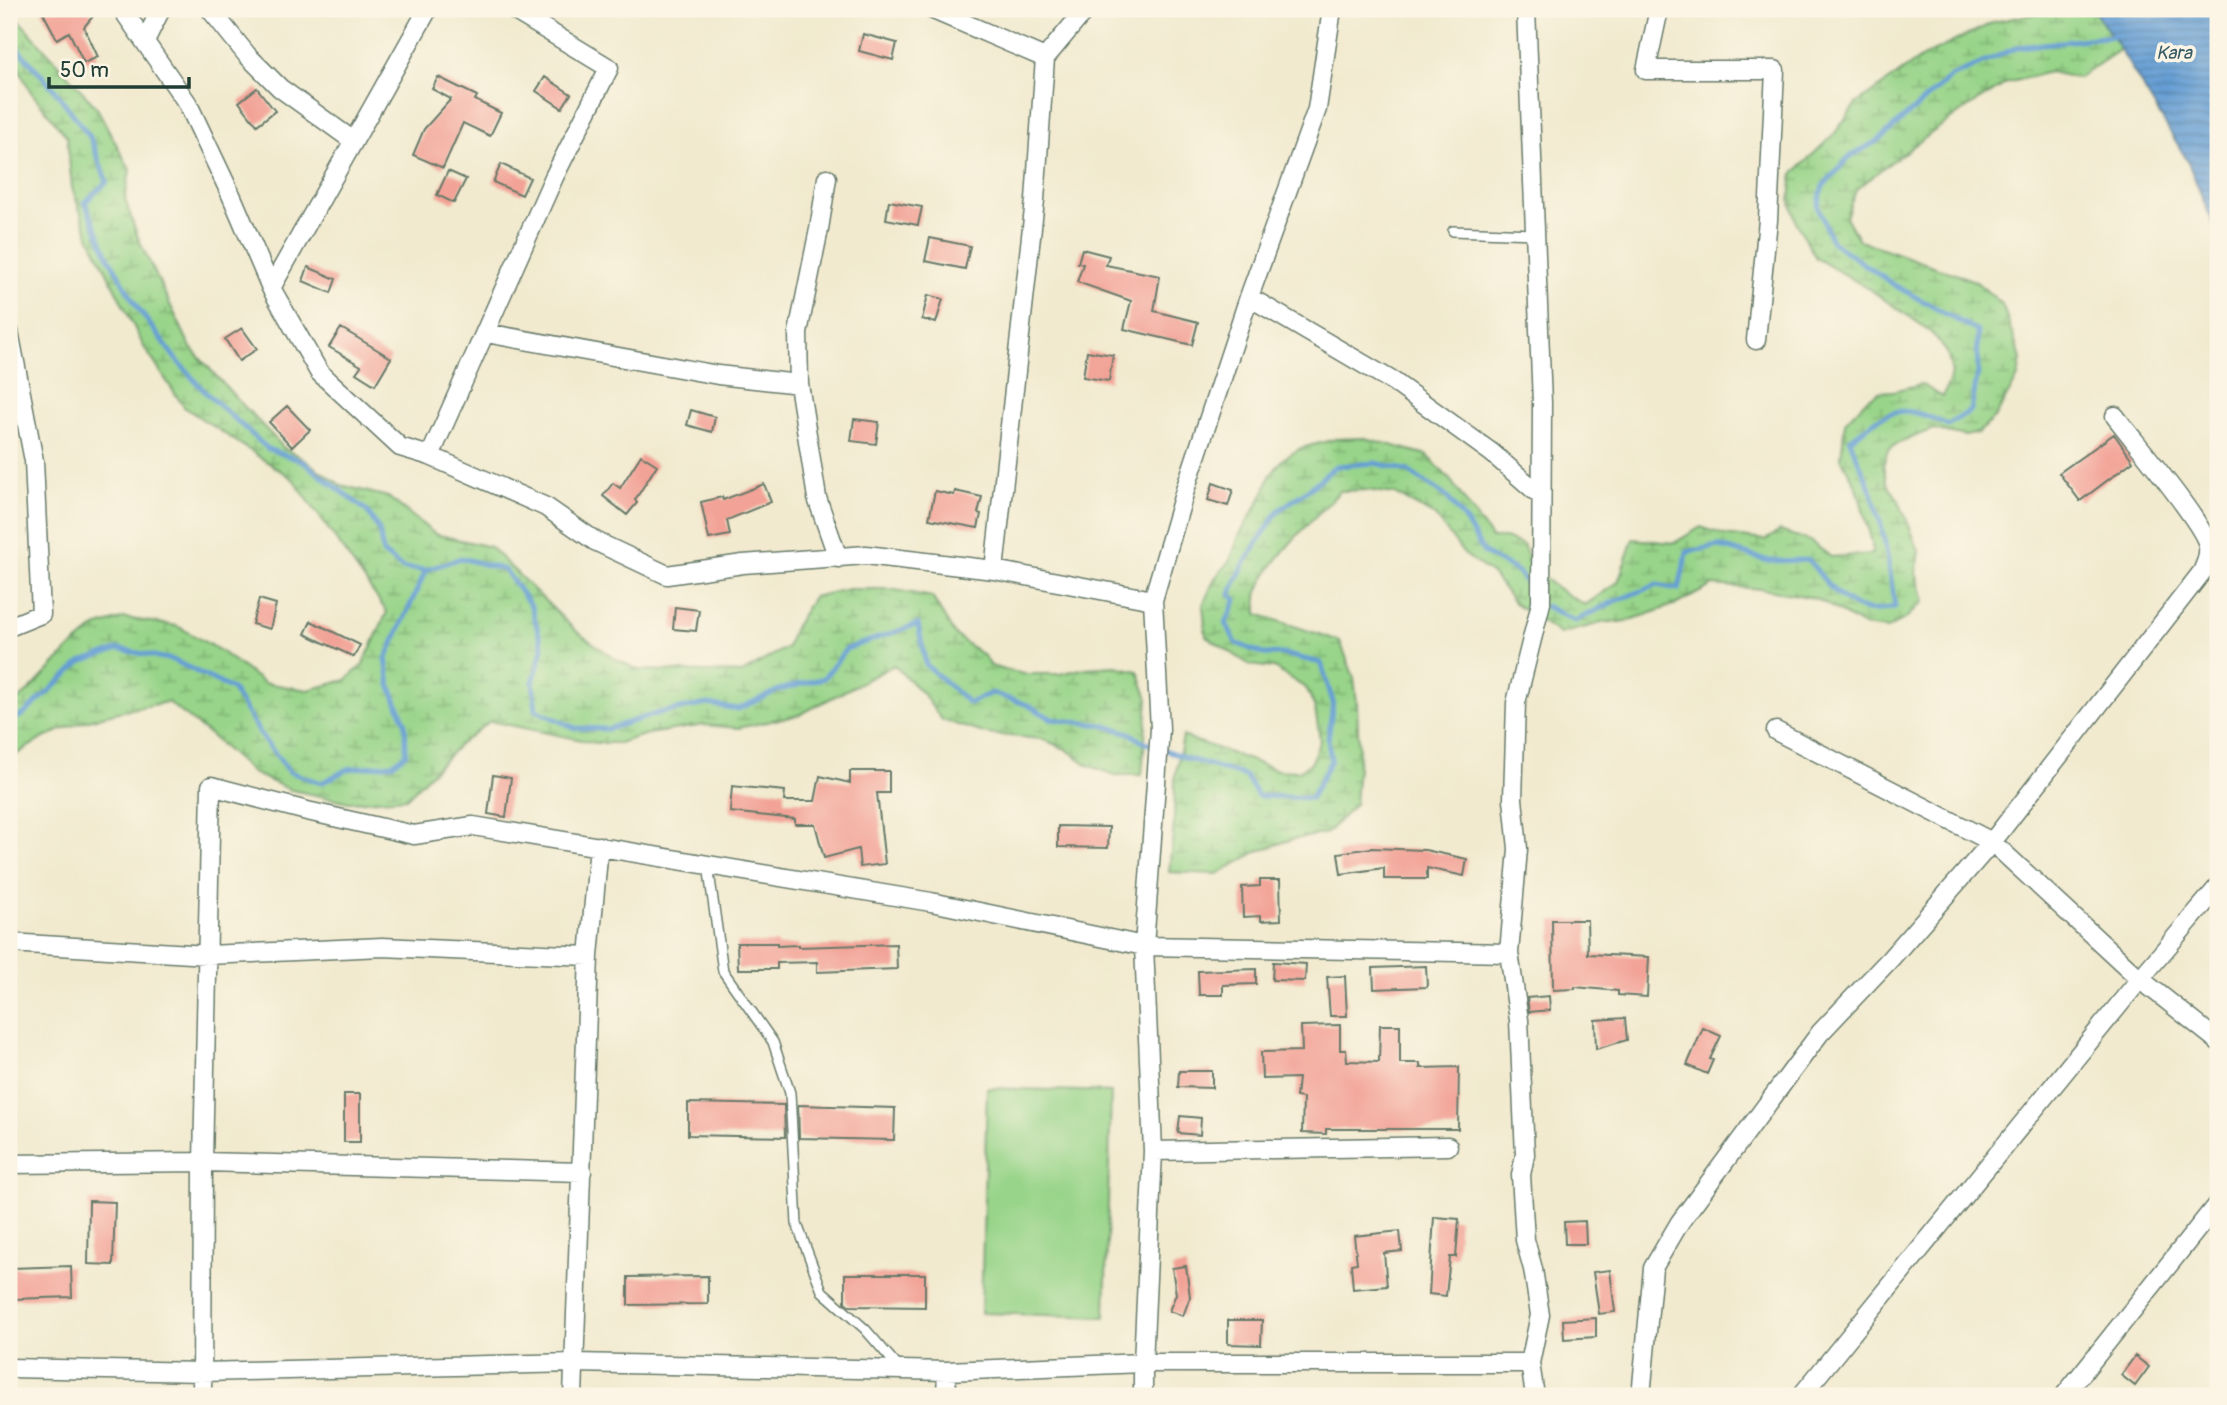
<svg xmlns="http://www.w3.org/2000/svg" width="2227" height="1405" viewBox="0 0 2227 1405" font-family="Pangolin,sans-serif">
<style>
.wetland{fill:url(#wetland-marsh);stroke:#5c885e;stroke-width:2}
.pitch{fill:#98d489;stroke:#5c885e;stroke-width:2}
.water{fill:url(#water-rules);stroke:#426e84;stroke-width:2}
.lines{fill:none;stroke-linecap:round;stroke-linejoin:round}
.stream{stroke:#659ed4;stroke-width:5}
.building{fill:#f2a296}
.lane-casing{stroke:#687a6a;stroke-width:12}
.street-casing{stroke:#687a6a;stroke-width:21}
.lane{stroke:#fff;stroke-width:9}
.street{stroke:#fff;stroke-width:18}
.labels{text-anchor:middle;stroke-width:7;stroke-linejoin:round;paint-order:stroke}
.water-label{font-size:19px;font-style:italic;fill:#345a64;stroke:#fcf5e5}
</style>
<defs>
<pattern id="wetland-marsh" width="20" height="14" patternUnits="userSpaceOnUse" patternTransform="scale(1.75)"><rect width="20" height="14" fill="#98d489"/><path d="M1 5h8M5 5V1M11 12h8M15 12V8" fill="none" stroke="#7bad71"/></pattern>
<pattern id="water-rules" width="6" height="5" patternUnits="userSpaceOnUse" patternTransform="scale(1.75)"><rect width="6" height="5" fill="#659ed4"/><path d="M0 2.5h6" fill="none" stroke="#5382ad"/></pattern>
</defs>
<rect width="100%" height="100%" fill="#fcf5e5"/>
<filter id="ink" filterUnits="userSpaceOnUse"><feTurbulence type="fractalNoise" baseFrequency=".0143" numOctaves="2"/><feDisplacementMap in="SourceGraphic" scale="14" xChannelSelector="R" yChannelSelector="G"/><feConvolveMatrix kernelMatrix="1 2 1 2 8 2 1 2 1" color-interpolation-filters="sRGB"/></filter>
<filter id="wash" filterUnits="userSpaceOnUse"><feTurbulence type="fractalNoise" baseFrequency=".00686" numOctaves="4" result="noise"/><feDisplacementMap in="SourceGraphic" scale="28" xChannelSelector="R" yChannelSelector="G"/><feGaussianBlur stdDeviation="1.57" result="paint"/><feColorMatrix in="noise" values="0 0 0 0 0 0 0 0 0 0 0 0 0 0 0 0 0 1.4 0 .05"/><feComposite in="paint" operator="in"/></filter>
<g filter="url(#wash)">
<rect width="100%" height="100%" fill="#f1eacf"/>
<path class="wetland" d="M9 9 97 108 130 170 125 199 138 238 191 348 236 398 285 449 299 456 341 485 388 497 435 534 490 547 576 631 614 658 638 670 742 673 787 647 793 630 813 597 849 589H890L932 597 955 635 984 656 991 666 1001 669 1024 674H1060L1086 668 1115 666 1138 671 1148 699 1142 775H1114L1088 765 1066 749 1042 739 987 734 942 720 922 693 894 665 799 715 738 728 704 725 647 734 619 743H596L490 721 459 745 406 798 349 802 291 790 252 773 210 735 168 702C111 712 56 724 9 760V707L31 689 68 650 96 627 124 618 177 626 219 650 264 683 308 690 346 680 363 665 387 612 293 479 184 407 144 347 90 238 72 188 67 137 31 92 9 51Z
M2095 12 2120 48 2118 51 2078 78 2049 72 2007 83 1959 113 1879 171 1856 190 1846 217 1859 240 1975 281 2002 304 2021 359 2018 377 1996 416 1978 433 1965 436 1933 429 1899 443 1888 450 1883 465 1887 482 1899 501 1919 551 1916 573 1924 601 1906 618 1887 629 1863 626 1823 602 1810 597 1762 589 1713 585 1679 603 1646 615 1622 622H1605L1560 634 1515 604 1492 574 1464 554 1435 516 1395 494 1367 490 1340 491C1315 518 1271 557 1258 592 1256 599 1257 607 1257 614L1340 641 1354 678 1357 703 1359 753 1355 804 1327 833 1290 840 1258 851 1218 874 1169 872 1174 823 1175 777 1183 736 1277 770 1299 771 1312 762 1320 740 1315 708 1307 689 1274 668 1250 665 1206 636 1203 605 1215 578 1230 560 1239 536 1264 493 1270 476 1283 459 1301 448 1336 439 1365 438 1427 455 1451 481 1491 538H1505L1523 545C1535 577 1557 589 1585 605L1618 582 1633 539 1674 543 1701 527 1724 535 1765 540 1780 531 1810 541 1831 557 1872 554V543L1857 487 1841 458 1845 422 1868 398 1879 392 1893 391 1921 384 1943 397 1952 373 1947 352 1930 331 1869 289 1816 258 1796 222 1790 199 1793 174 1835 133 1856 104 1922 57 1994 22 2035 14Z"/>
<path class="pitch" d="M987 1088 1111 1092 1105 1317 981 1313Z"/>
<path class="water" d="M2092 9H2218V236L2187 160 2112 36Z"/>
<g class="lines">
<path class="stream" d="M9 39 54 89 90 137 107 182 85 202 109 258 139 310 175 358 205 392 268 449 302 461 367 511 379 530 383 553 402 568 426 570
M1545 606 1575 621 1615 601 1657 585 1679 589 1687 552 1718 546 1769 561 1809 560C1824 581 1841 604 1867 610 1875 612 1887 608 1895 607 1890 572 1885 534 1874 500 1868 479 1857 460 1850 440 1891 407 1899 403 1948 425L1971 410 1978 373 1977 331 1894 285 1832 242 1818 206 1823 186 1849 157 1879 140 1951 77 2018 47 2112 36
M9 722 24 714 81 662 119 649 173 660 232 689 265 741 290 772 321 783 348 769 392 764 406 754 405 722 390 685 386 659 426 570 461 558 505 570 531 606 543 648 533 682 536 710 575 728 608 729 659 713 707 704 738 709 779 690 824 678 846 649 918 624 926 665 969 703 992 693 1028 705 1052 719 1102 725 1130 733 1141 741 1186 758 1245 776 1258 796 1311 798 1331 760 1328 740 1333 702 1321 663 1283 654H1263L1236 643 1226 623 1236 600 1230 594 1244 564 1278 511 1309 489 1336 466 1375 463 1408 471 1447 497 1466 522 1484 553 1518 572 1536 597"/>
</g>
<g id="blocks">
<path class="building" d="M41 9H87L94 15 84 27 98 57 84 63 69 32 57 39Z
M863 34 897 43 893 60 859 51Z
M438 77 477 96 475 100 501 113 490 136 463 123 443 168 413 155 424 129 451 99 432 89Z
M545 77 571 94 562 108 536 91Z
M257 88 275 111 257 125 239 102Z
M501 164 530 178 522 195 493 182Z
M448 171 466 179 454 203 437 195Z
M889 201 922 207 918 225 886 219Z
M930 238 970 246 965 269 925 261Z
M1082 249 1109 256 1106 265 1160 276 1154 311 1198 322 1192 345 1124 329 1131 301 1077 282 1083 264 1078 263Z
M308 267 336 279 331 293 303 281Z
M928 295 943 299 936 323 922 319Z
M242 328 257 349 239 361 225 339Z
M341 328 391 358 375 385 356 373 361 366 329 347Z
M1087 351 1113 355 1109 381 1083 377Z
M287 406 310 430 292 447 269 422Z
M691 410 715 417 712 432 687 425Z
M854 419 879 422 876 444 851 441Z
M2114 434 2133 461 2080 501 2059 473Z
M641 455 657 465 635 500 637 503 627 515 603 496 613 483 620 488Z
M1213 483 1233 490 1228 506 1208 500Z
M764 484 771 502 727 520 730 535 709 539 701 502 722 497 723 500Z
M935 491 954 495 955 491 982 497 978 513 981 514 978 528 929 519Z
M259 599 276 604 270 629 252 624Z
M675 607 699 610 696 631 673 629Z
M311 621 360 645 354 657 305 634Z
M850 771H889V793H877L885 864 860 867 858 849 824 858 815 824H795V819L730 812 732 786 785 791 784 801H815L820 776 850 783Z
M493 775 511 778 506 817 488 814Z
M1058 826 1109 827 1108 848 1058 847Z
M1371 848 1425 850 1467 859 1464 876 1427 868V879H1384V868L1341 874 1338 853Z
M1260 880H1280L1281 920 1261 921V916L1243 917 1242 887 1260 886Z
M1552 920H1587L1588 954 1649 957 1647 997 1618 995V991L1575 987V989L1553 990Z
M737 943H777V946L798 945V947L896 944 897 969 817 972V962L777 963V969H738Z
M1273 962 1306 964 1305 981 1272 980Z
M1426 966 1427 987 1374 989 1373 968Z
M1256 969V984L1223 985V995H1199L1198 971Z
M1345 976 1347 1016H1330L1327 977Z
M1549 996 1550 1010 1529 1012 1527 998Z
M1625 1018 1627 1040 1596 1049 1595 1020Z
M1340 1025V1050H1346L1347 1061 1379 1062 1380 1025H1400V1063H1420V1068L1459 1067 1458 1129H1326V1134L1302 1133 1303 1098 1296 1097 1298 1078 1262 1079 1261 1052 1302 1051 1301 1026Z
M1703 1028 1721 1036 1710 1059 1713 1060 1707 1074 1687 1065Z
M1179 1071H1212V1088L1178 1087Z
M344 1094H360V1142H344Z
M688 1103 784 1105 785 1137 688 1135Z
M798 1105 895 1108 894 1140 799 1138Z
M1180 1116 1201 1118 1200 1135 1178 1133Z
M89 1201 115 1202 113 1265 88 1264Z
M1434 1217 1459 1219 1456 1257H1450L1446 1296 1429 1294Z
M1585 1221 1586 1244H1565L1564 1222Z
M1400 1231 1402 1251 1384 1253 1387 1286 1353 1289 1351 1264 1357 1263 1354 1236Z
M71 1266 72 1297 12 1299 11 1268Z
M1186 1266 1190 1297 1183 1316 1169 1311 1176 1294 1172 1268Z
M1610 1270 1615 1312 1599 1314 1593 1272Z
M845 1274H925V1307L850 1306 845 1302Z
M708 1276V1304L628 1305V1277Z
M1596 1318V1337L1564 1339 1563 1320Z
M1228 1320H1262L1261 1345 1228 1344Z
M2135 1356 2149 1367 2135 1386 2121 1375Z"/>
</g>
</g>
<g filter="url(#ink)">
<use href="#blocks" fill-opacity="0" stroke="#687a6a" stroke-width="2"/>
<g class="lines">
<g class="lane-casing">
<path id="lane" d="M1453 231 1535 234
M708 865 723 971 773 1042 790 1093 797 1224 822 1291 865 1329 900 1369"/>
</g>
<g class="street-casing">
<path id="street" d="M122 9 188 104 232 197 271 288 319 372 400 447 430 456 546 507 595 541 667 575 743 564 866 555 994 570 1153 600
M210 9 247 55 280 88 352 140
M931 9 1045 58
M1526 9 1542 403 1541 603 1516 703 1513 799 1518 849 1509 953 1519 1020 1525 1155 1521 1175 1525 1240 1533 1269 1540 1315 1530 1363 1535 1396
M1659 9 1646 70H1775L1768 220 1756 340
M145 41 161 9
M827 178 819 229 798 333 799 384 817 498 838 558
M271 288 428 9
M1249 297 1394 382 1492 453 1541 496
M9 331 34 461 41 614 9 627
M486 333 718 375 799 384
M430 456 554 177 609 68 512 9
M994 570 1035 200 1045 58 1086 9
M1776 731 1992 842 2140 979 2218 1041
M9 943 208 955 382 947 589 956
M1153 1151 1448 1146
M9 1164 203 1162 582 1172
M9 1368 202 1372 575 1363 947 1371 1143 1363H1530
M202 1396 203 1162 211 786 307 811 414 835 473 826 931 902 1144 946 1509 953
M573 1396 589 956 599 846
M946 1396 947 1371
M1143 1396V1363L1153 1151 1144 946 1160 729 1153 600 1186 487 1249 297 1317 109 1332 9
M1641 1396 1653 1268 1680 1222 1820 1033 1891 958 1992 842 2202 572C2206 563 2209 556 2208 546 2205 524 2132 439 2115 416
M1801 1396 2140 979 2218 887
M2064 1396 2218 1203"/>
</g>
<use href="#lane" class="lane"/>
<use href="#street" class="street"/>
</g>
</g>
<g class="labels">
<g class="water-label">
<text x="2174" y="59">Kara</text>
</g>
</g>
<rect width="2227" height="1405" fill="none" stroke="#fcf5e5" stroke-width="35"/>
<path d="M49 77v10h140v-10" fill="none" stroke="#1f3d34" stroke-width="3.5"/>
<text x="60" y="77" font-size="21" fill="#1f3d34" stroke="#fcf5e5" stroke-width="5" paint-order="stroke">50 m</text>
</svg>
